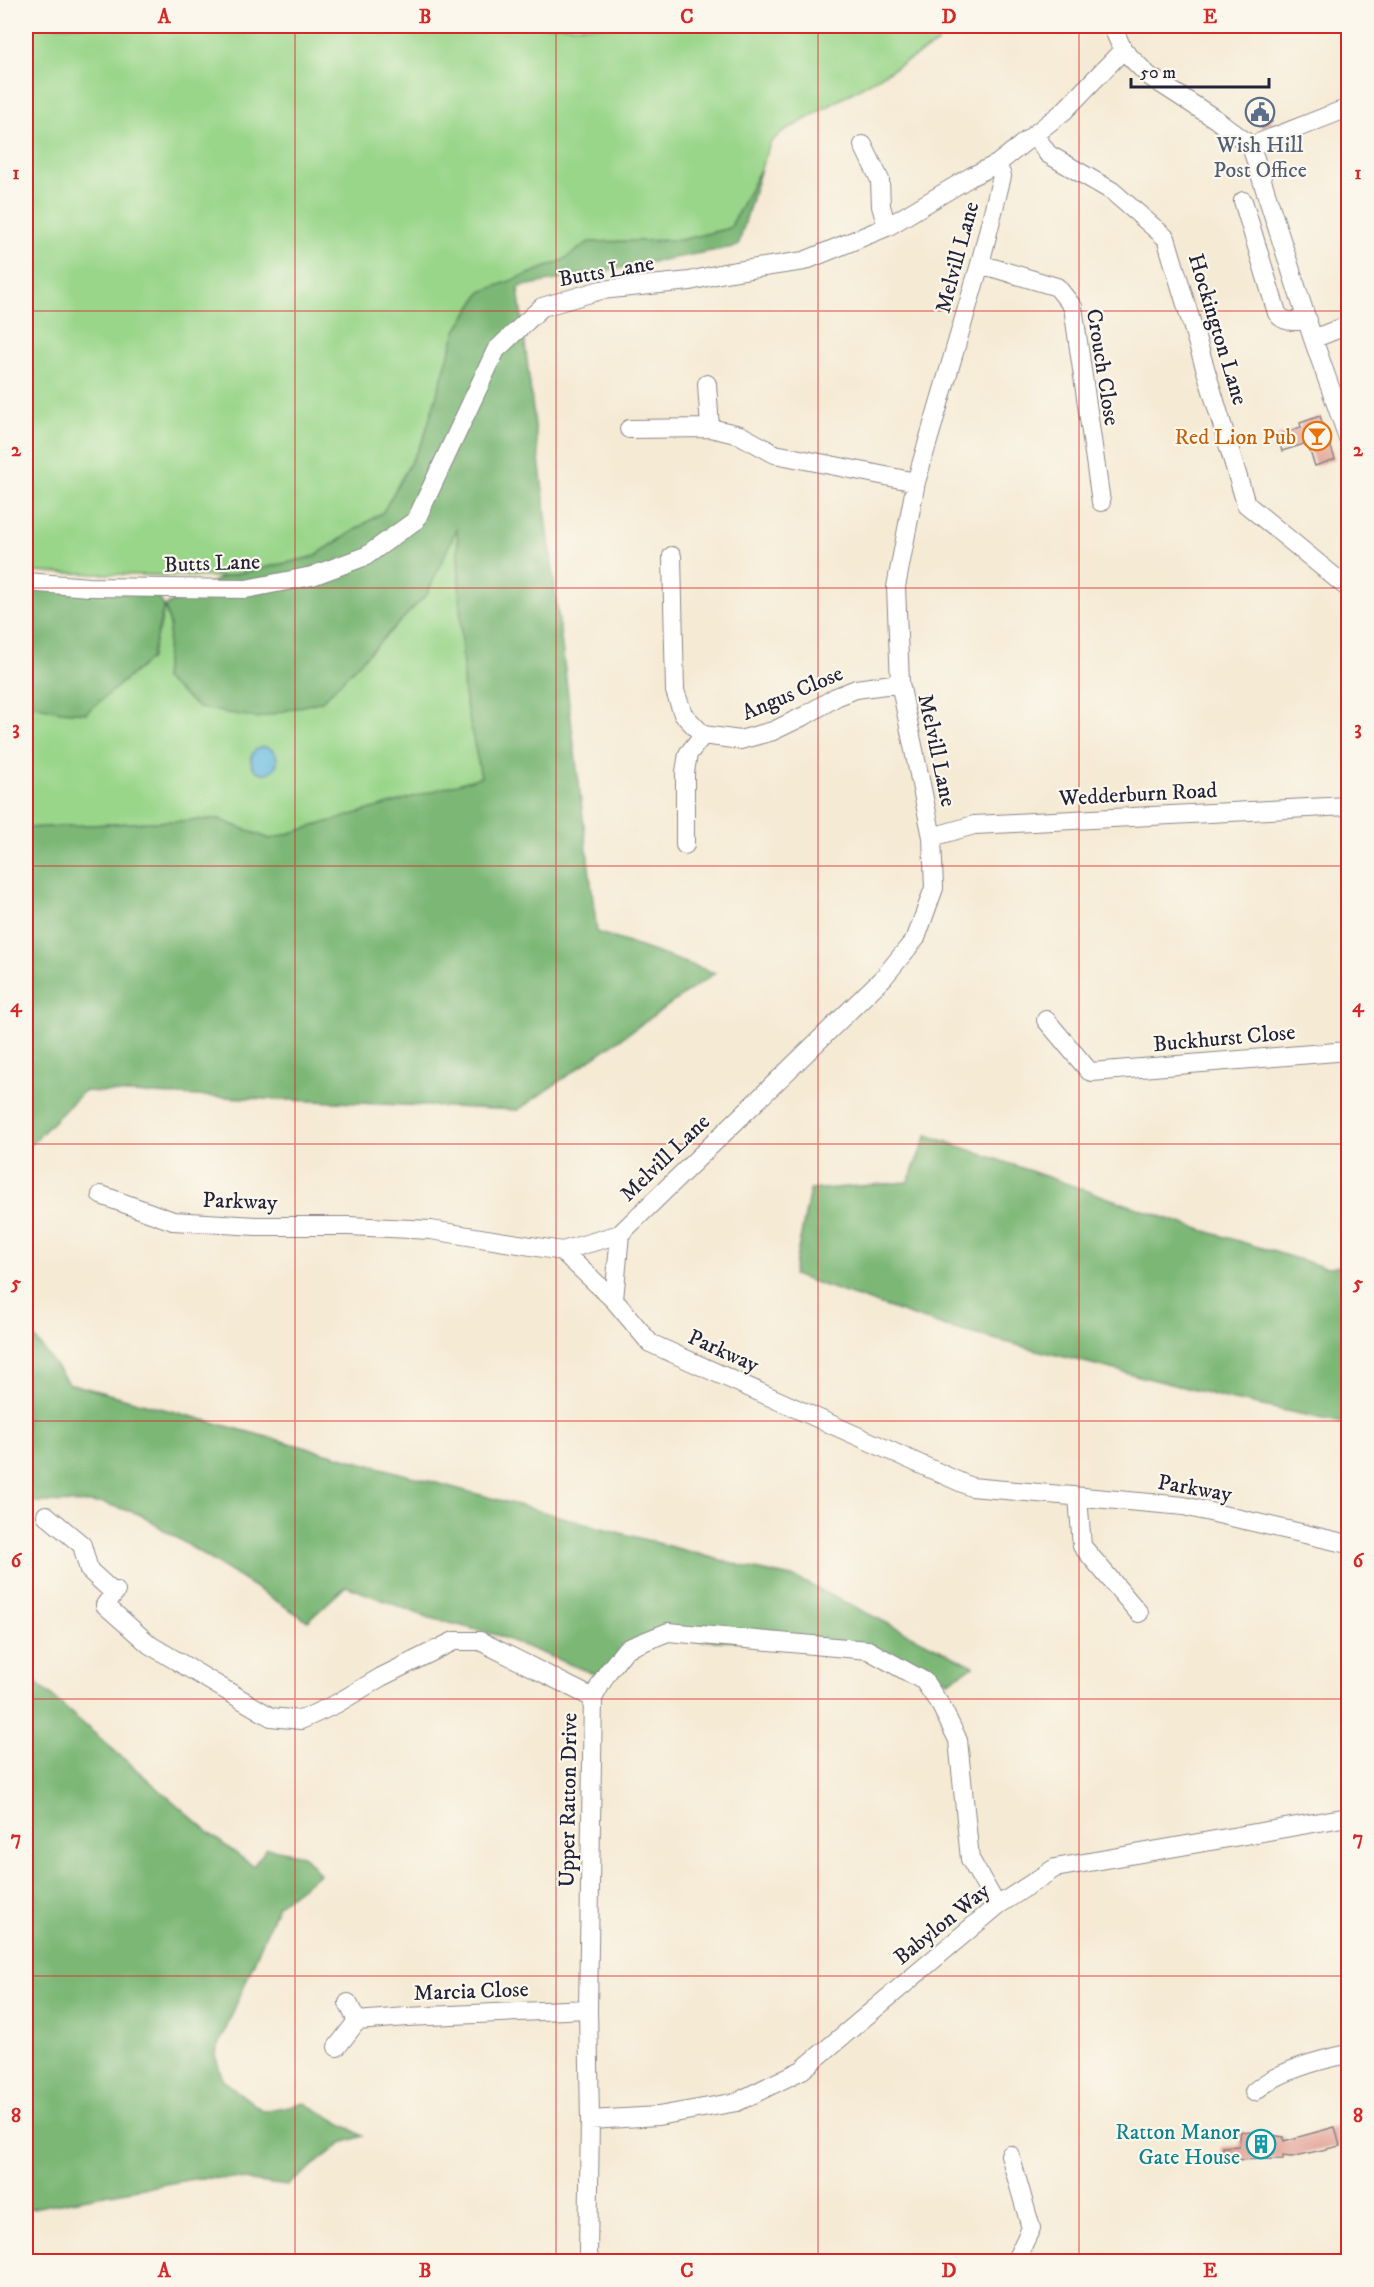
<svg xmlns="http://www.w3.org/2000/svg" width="1374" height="2287" viewBox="0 0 1374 2287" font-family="'IM FELL DW Pica',serif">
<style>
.green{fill:#9ad68a;stroke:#5e7c62;stroke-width:1.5}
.forest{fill:#7bb776;stroke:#4e6c58;stroke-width:1.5}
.water{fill:#64b8e0;stroke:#436d8e;stroke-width:1.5}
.building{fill:#df978b}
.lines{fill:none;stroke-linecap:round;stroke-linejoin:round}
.minor-casing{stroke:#8c8688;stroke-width:20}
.minor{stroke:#fff;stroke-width:18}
.grid{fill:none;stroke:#d62828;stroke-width:1.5;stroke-opacity:0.55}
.labels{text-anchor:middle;stroke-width:4.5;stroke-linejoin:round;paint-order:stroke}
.service-label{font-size:22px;fill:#4e5e75;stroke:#fbf7ec}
.street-label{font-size:22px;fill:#22223b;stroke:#fbf7ec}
.food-label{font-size:22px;fill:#c56008;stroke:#fbf7ec;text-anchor:end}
.culture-label{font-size:22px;fill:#0d838f;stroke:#fbf7ec;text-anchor:end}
.neatline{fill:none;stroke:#d62828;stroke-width:2}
.grid-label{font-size:20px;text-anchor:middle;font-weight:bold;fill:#d62828}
</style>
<rect width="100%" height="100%" fill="#fbf7ec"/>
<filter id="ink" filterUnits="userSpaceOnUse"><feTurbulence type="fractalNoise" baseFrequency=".0167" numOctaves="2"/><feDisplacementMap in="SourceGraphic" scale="12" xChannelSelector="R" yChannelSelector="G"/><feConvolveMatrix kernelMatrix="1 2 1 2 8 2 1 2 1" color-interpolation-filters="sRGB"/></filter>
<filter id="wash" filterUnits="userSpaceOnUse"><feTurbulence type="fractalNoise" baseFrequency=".008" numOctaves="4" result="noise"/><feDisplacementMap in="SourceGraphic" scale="24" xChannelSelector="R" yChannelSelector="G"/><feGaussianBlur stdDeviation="1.35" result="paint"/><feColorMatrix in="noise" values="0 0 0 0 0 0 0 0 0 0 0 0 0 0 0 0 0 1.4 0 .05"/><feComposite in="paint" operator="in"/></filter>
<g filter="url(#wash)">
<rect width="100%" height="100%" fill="#f5ead4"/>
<path class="green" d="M26 26H940L938 43 780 134 770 143 761 168 730 228 681 240 589 242 560 262 481 292 456 331 424 438 383 512 313 557 223 577 26 572Z
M457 526 464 695 482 777 270 839 218 819 26 828V703L60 711 86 713 160 629 164 606 170 625 164 679 427 594Z"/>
<path class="forest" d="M761 168 738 246 518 287 597 932 715 973 518 1110 84 1091 26 1149V828L218 819 270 839 481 777 464 695 457 528 427 594 322 701 258 718 199 708 164 679 170 625 165 606 223 577 313 557 383 512 424 438 456 331 481 292 560 262 589 242 681 240 730 228Z
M26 578 158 596 164 606 151 658 86 713 60 711 26 703Z
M927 1135 1186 1225 1324 1267 1348 1266V1424L1234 1400 946 1327 793 1275 810 1190 908 1182Z
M26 1326 68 1383 746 1567 796 1578 974 1666 948 1681 869 1645 648 1639 596 1675 497 1635 427 1617 346 1586 308 1621 139 1514 103 1503 26 1502Z
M26 1674 214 1837 253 1866 267 1848 303 1855 320 1874 278 1905 215 2055 223 2080 263 2111 305 2103 363 2136 342 2143 287 2186 236 2179 199 2178 26 2209Z"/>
<path class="water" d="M251 760a13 13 0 1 1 26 0a13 13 0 1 1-26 0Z"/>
<g id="blocks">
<path class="building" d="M1261 99 1272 122 1262 128 1250 104Z
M1320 416 1335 459 1315 466 1307 443 1282 451 1277 436 1301 427 1300 423Z
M1335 2127 1340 2146 1291 2157 1283 2156V2159L1221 2160 1222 2147 1239 2146 1241 2131 1284 2137V2141Z"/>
</g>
</g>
<g filter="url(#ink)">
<use href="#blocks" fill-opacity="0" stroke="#8c8688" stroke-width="1.5"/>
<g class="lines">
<g class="minor-casing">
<path id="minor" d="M1112 26 1123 50 1149 76 1217 120 1251 146 1313 339 1348 438
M1035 135 1048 154 1112 191 1166 238 1246 504 1348 588
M863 145 880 180 881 206 887 227
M1251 146 1348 108
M1243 201 1277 313C1284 324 1296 321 1308 320
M980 264 1057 287 1073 307 1101 502
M1313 339 1348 325
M707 384 710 428 740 435 775 454 916 482
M629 429 710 428
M672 556 675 691 683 714 703 735 740 740 773 731 806 715 836 697 856 689 900 683
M26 582 89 587 246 589 312 576 366 556 416 520 496 350 542 307 601 290 690 281 724 273 804 261 887 227 972 176 997 164 1064 111 1123 50
M932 837 974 825 1348 806
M685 845V772L688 754 703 735
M1046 1020 1089 1071 1092 1072 1348 1051
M101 1195 173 1221 256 1226H349L431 1230 562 1251 614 1300 650 1343 971 1487 1184 1506 1348 1544
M562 1251 620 1234 884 977 916 938 934 888 932 837 900 683 896 587 916 482 980 264 1002 176 997 164
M614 1300 620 1234
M1078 1497 1082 1546 1139 1613
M46 1515 82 1545 89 1570 114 1593
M116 1591 105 1605 150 1645 271 1717 301 1720 336 1704 381 1677 454 1641H480L593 1698
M348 2003 357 2021
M337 2047 357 2021 406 2017 588 2009
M1254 2092C1276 2072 1319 2060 1348 2054
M590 2120 658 2116 737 2102 802 2070 997 1906 1055 1868 1348 1817
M1010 2155 1031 2228 1015 2262
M590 2262 588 2253 590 2120 588 2009 593 1698 607 1673 626 1649 668 1632 868 1650 924 1681 941 1706 958 1740 970 1859 997 1906"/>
</g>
<use href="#minor" class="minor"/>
</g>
</g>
<path class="grid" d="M295 26V2262M556 26V2262M818 26V2262M1079 26V2262M26 311H1348M26 588H1348M26 866H1348M26 1144H1348M26 1421H1348M26 1699H1348M26 1976H1348"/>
<defs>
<g id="civic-ring" transform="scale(1.5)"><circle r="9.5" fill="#fbf7ec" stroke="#5c6f8a" stroke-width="1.5"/><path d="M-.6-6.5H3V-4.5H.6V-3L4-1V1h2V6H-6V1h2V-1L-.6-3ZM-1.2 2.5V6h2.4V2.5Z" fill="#5c6f8a"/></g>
<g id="bar-ring" transform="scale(1.5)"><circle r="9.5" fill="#fbf7ec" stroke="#e8710a" stroke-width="1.5"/><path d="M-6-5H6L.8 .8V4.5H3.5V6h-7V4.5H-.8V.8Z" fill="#e8710a"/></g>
<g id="building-ring" transform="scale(1.5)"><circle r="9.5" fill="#fbf7ec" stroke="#0f9aa8" stroke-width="1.5"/><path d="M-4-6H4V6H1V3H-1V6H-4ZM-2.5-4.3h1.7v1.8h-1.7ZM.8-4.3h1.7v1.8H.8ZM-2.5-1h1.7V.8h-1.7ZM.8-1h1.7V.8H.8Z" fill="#0f9aa8"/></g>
</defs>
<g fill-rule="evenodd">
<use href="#civic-ring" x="1260" y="112"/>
<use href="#bar-ring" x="1317" y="436"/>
<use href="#building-ring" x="1261" y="2144"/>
</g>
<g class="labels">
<g class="service-label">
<text x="1260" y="152">Wish Hill<tspan x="1260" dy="25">Post Office</tspan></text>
</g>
<g class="street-label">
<text transform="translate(956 257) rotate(-75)" y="8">Melvill Lane</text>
<text transform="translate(606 270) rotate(-10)" y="8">Butts Lane</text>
<text transform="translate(1219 329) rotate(73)" y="8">Hockington Lane</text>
<text transform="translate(1104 367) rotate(81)" y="8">Crouch Close</text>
<text transform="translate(212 562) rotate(-2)" y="8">Butts Lane</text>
<text transform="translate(792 692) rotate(-23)" y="8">Angus Close</text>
<text transform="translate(938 750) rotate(78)" y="8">Melvill Lane</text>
<text transform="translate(1138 793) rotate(-3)" y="8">Wedderburn Road</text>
<text transform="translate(1224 1037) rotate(-5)" y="8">Buckhurst Close</text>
<text transform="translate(664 1157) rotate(-44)" y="8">Melvill Lane</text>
<text transform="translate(240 1200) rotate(2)" y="8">Parkway</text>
<text transform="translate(724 1350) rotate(24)" y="8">Parkway</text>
<text transform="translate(1195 1487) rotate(10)" y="8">Parkway</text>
<text transform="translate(567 1800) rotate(-89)" y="8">Upper Ratton Drive</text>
<text transform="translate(941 1923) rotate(-39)" y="8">Babylon Way</text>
<text transform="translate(471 1990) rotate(-2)" y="8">Marcia Close</text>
</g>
<g class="food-label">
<text x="1296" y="444">Red Lion Pub</text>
</g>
<g class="culture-label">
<text x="1240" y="2139">Ratton Manor<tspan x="1240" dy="25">Gate House</tspan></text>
</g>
</g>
<rect width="1374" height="2287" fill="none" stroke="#fbf7ec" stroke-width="66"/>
<path d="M1131 78v9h138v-9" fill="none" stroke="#22223b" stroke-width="3"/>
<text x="1140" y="78" font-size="18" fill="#22223b" stroke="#fbf7ec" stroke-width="4.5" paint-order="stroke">50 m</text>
<rect x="33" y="33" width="1308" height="2221" class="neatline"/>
<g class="grid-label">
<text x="164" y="23">A</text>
<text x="425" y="23">B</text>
<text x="687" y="23">C</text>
<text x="949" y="23">D</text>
<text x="1210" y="23">E</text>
<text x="16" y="179">1</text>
<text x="1358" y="179">1</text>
<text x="16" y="456">2</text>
<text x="1358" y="456">2</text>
<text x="16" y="734">3</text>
<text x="1358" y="734">3</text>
<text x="16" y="1012">4</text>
<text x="1358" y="1012">4</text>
<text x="16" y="1289">5</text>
<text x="1358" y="1289">5</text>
<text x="16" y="1567">6</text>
<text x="1358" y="1567">6</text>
<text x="16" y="1844">7</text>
<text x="1358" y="1844">7</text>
<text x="16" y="2122">8</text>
<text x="1358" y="2122">8</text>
<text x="164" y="2277">A</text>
<text x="425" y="2277">B</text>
<text x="687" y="2277">C</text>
<text x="949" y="2277">D</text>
<text x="1210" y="2277">E</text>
</g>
</svg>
